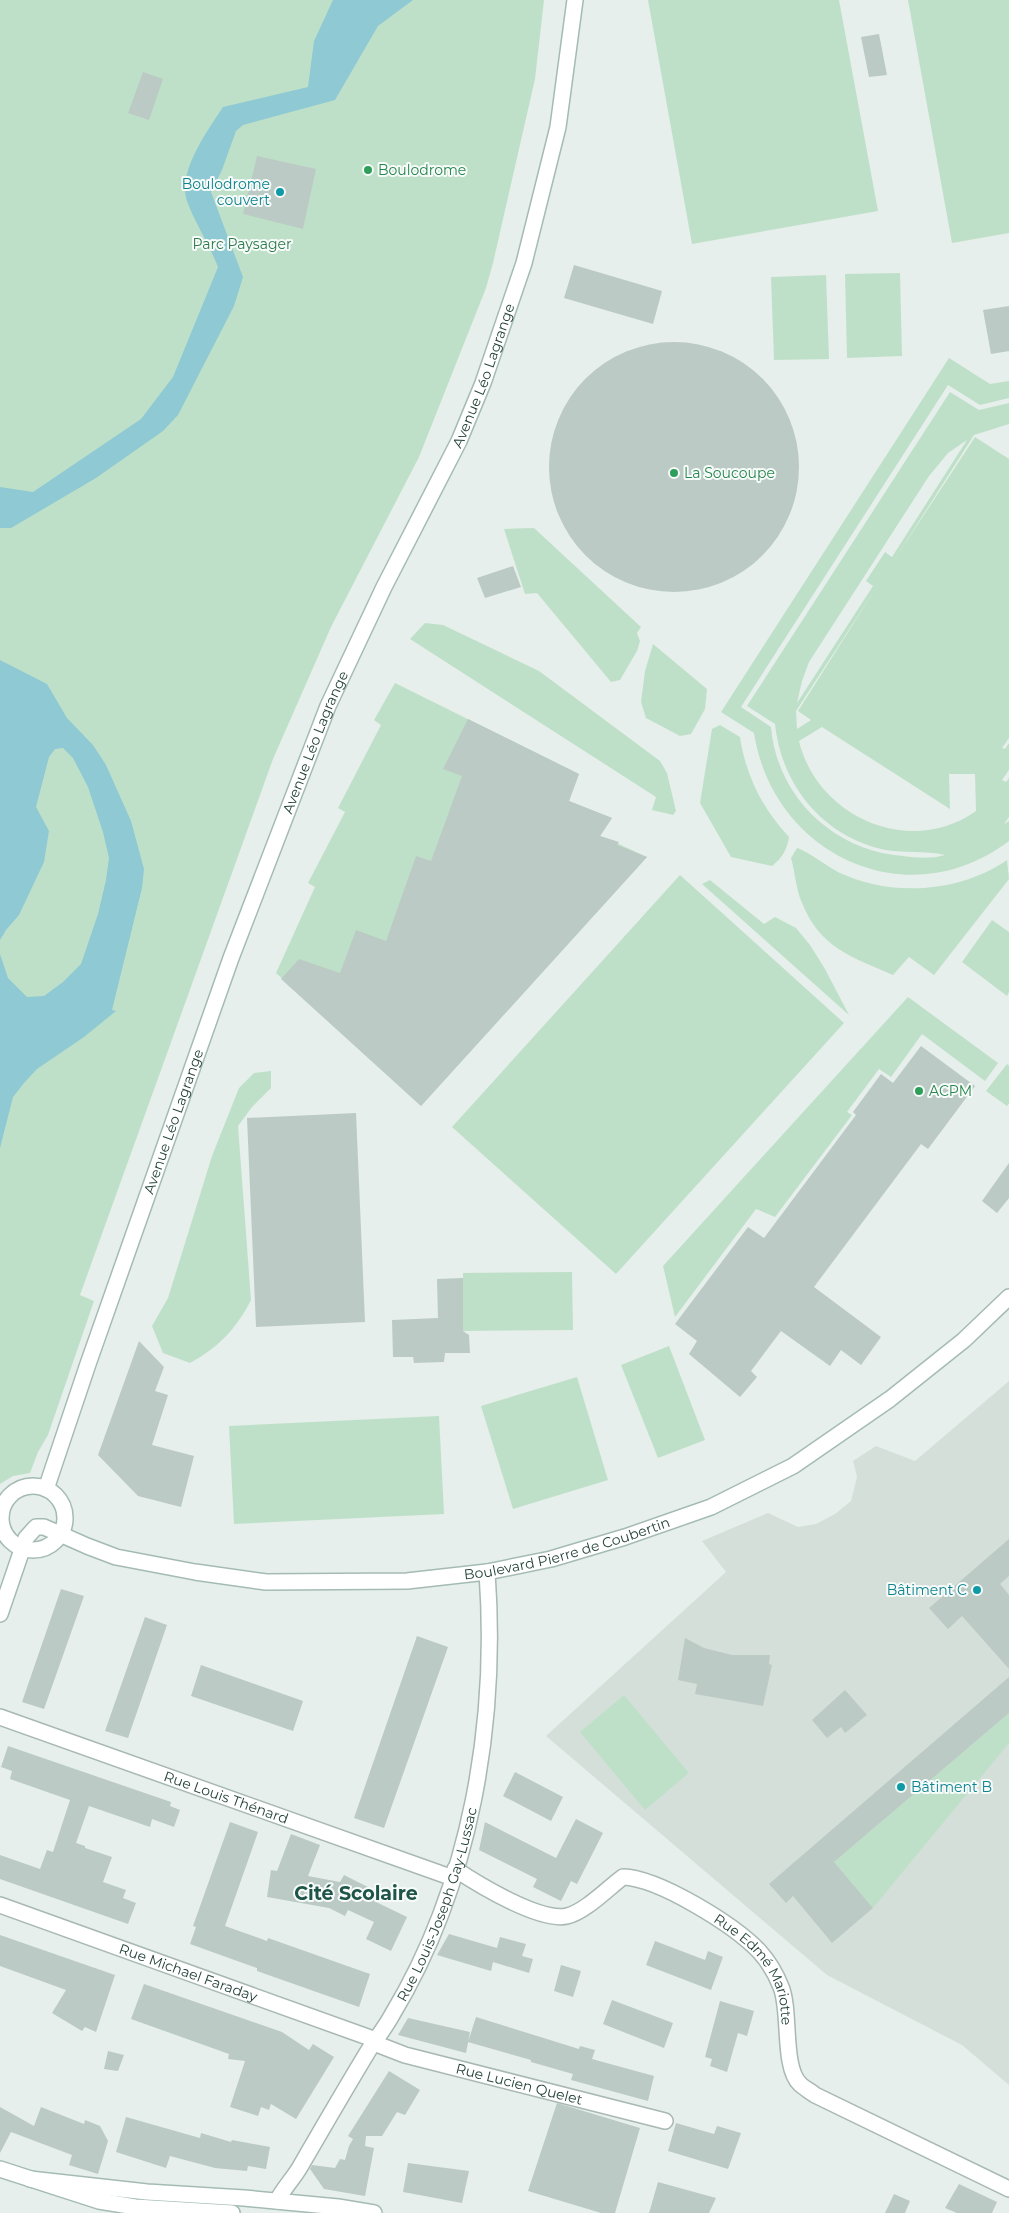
<svg xmlns="http://www.w3.org/2000/svg" width="1009" height="2213" viewBox="0 0 1009 2213" font-family="Montserrat,sans-serif">
<style>
.built{fill:#d4dfda}
.green{fill:#bfe0c8;fill-rule:evenodd}
.water{fill:#8ec9d4}
.building{fill:#bbcac4}
.lines{fill:none;stroke-linecap:round;stroke-linejoin:round}
.street-casing{stroke:#a8b8b2;stroke-width:18}
.secondary-casing{stroke:#a4bbb3;stroke-width:18}
.street{stroke:#fff;stroke-width:15}
.secondary{stroke:#fff;stroke-width:15}
.leisure-dot{fill:#2e9e5b;stroke:#f7fbf9;stroke-width:2}
.culture-dot{fill:#0f9aa8;stroke:#f7fbf9;stroke-width:2}
.labels{text-anchor:middle;stroke-width:4;stroke-linejoin:round;paint-order:stroke}
.leisure-label{font-size:14px;fill:#27864d;stroke:#f7fbf9;text-anchor:start}
.culture-label{font-size:14px;fill:#0d838f;stroke:#f7fbf9;text-anchor:end}
.park-label{font-size:14px;fill:#2d7a4b;stroke:#f7fbf9}
.street-label{font-size:14px;fill:#24423a;stroke:#f7fbf9}
.district-label{font-size:19px;font-weight:bold;fill:#1f5548;stroke:#f7fbf9}
</style>
<rect width="100%" height="100%" fill="#e6efeb"/>
<path class="built" d="M1009 1381V2085L962 2045 827 1975 546 1736 726 1572 702 1541 768 1513 798 1527 816 1524 835 1514 851 1501 857 1477 853 1461 876 1446 915 1461Z"/>
<path class="green" d="M0 0H544L535 79 493 263 486 288 419 457 331 627 273 759 80 1295 94 1301 48 1435 38 1452 30 1473 13 1476 0 1484Z
M648 0H839L878 211 692 244Z
M908 0H1009V233L952 243Z
M900 273 902 356 847 358 845 274Z
M826 275 829 359 774 360 771 277Z
M949 358 990 384 1009 381V398L980 405 948 385 741 707 771 727C777 797 834 851 903 856 917 858 931 859 945 855 925 850 902 854 881 849 822 835 781 784 775 724L747 706 950 392 979 410 1009 403V424L974 435 895 559 975 437 1009 459V738L1002 748 1005 749 1009 743V770L1002 780 1006 782 1009 778V817L1004 824 1009 821V841C908 918 773 855 754 733L721 712ZM967 440 892 557 885 552 866 581 873 586 797 703 802 681 809 662 929 476 948 453ZM876 588 798 711 811 720 797 729 796 711ZM822 727 950 809 949 774H975L976 811C910 858 817 817 799 741Z
M534 528 641 627 637 633 640 641 637 651 620 680 611 682 537 593 525 594 504 529Z
M425 623 443 625 539 671 660 761 667 773 676 811 673 815 652 810 656 797 410 639Z
M653 644 707 689 705 709 691 734 680 736 646 718 641 702 645 671Z
M395 683 579 774 569 801 612 818 600 836C617 842 630 850 647 857L421 1106 276 973 315 887 308 883 345 812 338 808 381 725 374 720Z
M720 725 740 737C746 776 762 808 789 837 787 850 782 858 772 866L731 857 700 803 712 729Z
M797 848C804 849 830 868 840 873 892 897 959 893 1007 860L1009 879 934 975 909 957 893 975C852 957 820 948 802 903 796 890 795 872 791 858Z
M680 875 844 1023 616 1274 452 1127Z
M710 880 764 924 775 917 796 928 810 945 825 969 849 1015 702 884Z
M992 920 1009 932V992L1007 996 962 962Z
M908 997 998 1063 985 1081 922 1034 891 1077 879 1069 847 1112 852 1115 775 1217 756 1209 675 1317 663 1266Z
M1007 1064 1009 1066V1103L1007 1106 986 1091Z
M271 1071V1088L252 1107 238 1126 251 1300C236 1329 219 1347 190 1363L163 1353 152 1326 168 1298 212 1156 239 1088 254 1073Z
M572 1272 573 1330 463 1331V1273Z
M669 1346 705 1440 658 1458 621 1365Z
M577 1377 608 1480 513 1509 481 1406Z
M439 1416 444 1514 234 1524 229 1426Z
M624 1695 689 1773 645 1810 580 1732Z
M1009 1713V1743L873 1908 834 1862Z"/>
<path class="water" d="M333 0H413L378 26 335 100 243 125 236 131 222 170 211 192 243 277 234 306 178 415 163 431 96 478 11 528H0V487L33 492 141 419 173 377 218 267C209 244 195 223 187 201 177 172 208 130 223 107L308 87 314 41Z
M0 660 47 684 67 718 93 745 106 765 131 821 144 869 142 888 112 1010 116 1011 84 1037 37 1069 24 1083 13 1097 0 1148V954L8 978 27 997 44 996 63 982 81 964 98 914 106 880 109 858 103 832 88 787 73 758 63 748 55 749 49 757 36 807 49 831 44 862 19 915 6 930 0 940Z"/>
<path class="building" d="M879 34 887 75 869 77 861 37Z
M143 72 163 79 149 120 128 113Z
M257 156 316 169 303 229 243 214Z
M574 265 662 291 653 324 564 298Z
M1009 306V351L991 354 983 310Z
M549 467a125 125 0 1 1 250 0a125 125 0 1 1-250 0Z
M513 566 521 587 485 598 477 578Z
M468 719 579 774 569 801 612 818 600 836 619 842 617 845 647 857 421 1106 281 979 299 959 340 973 356 930 386 941 416 856 431 861 462 776 443 769Z
M921 1046 975 1086 928 1149 921 1144 814 1287 881 1337 861 1365 841 1350 830 1366 781 1331 751 1371 757 1377 740 1397 689 1354 697 1341 675 1324 748 1227 764 1238 856 1115 853 1112 881 1074 893 1083Z
M356 1113 365 1322 256 1327 247 1118Z
M1009 1163V1198L997 1213 982 1201Z
M463 1278V1331L469 1335 470 1353H445L444 1362 414 1363 413 1357H393L392 1320 438 1318 437 1279Z
M139 1341 164 1367 155 1391 168 1395 152 1445 194 1456 181 1507 138 1496 98 1455Z
M1009 1539V1576L1000 1584 1009 1595V1669L962 1616 948 1629 929 1608Z
M61 1589 84 1596 44 1709 22 1702Z
M145 1617 167 1625 128 1738 105 1731Z
M417 1636 448 1647 384 1828 354 1818Z
M685 1638 704 1648 732 1655H770L769 1664 772 1665 763 1706 695 1694 697 1684 678 1680Z
M201 1665 303 1701 293 1731 191 1696Z
M1009 1677V1713L834 1862 873 1908 832 1943 793 1896 786 1903 769 1884Z
M845 1690 867 1715 845 1733 841 1727 827 1738 812 1720Z
M8 1746 171 1802 170 1806 180 1810 174 1827 152 1819 150 1827 89 1806 76 1843 85 1846V1848L112 1857 103 1882 126 1890 123 1898 136 1903 128 1924 0 1879V1855L40 1869 47 1850 53 1852 70 1800 10 1779 12 1771 1 1767Z
M515 1772 563 1797 551 1821 503 1796Z
M576 1819 603 1833 577 1884 571 1881 561 1901 533 1887 537 1879 479 1850 485 1822 556 1858Z
M230 1822 258 1832 225 1926 267 1941 268 1938 370 1974 359 2007 257 1971V1968L190 1944 196 1927 193 1926Z
M291 1834 320 1845 308 1876 340 1882 344 1875 378 1892 374 1901 407 1917 391 1951 366 1939 374 1922 348 1910 345 1916 329 1908 267 1897 271 1870 277 1871Z
M449 1934 497 1948 500 1937 526 1944 522 1956 533 1959 529 1973 493 1962 491 1971 437 1955Z
M0 1935 115 1975 96 2032 85 2027 82 2031 52 2013 66 1990 0 1966Z
M655 1941 705 1960 708 1951 723 1957 711 1990 646 1965Z
M561 1965 581 1971 573 1997 554 1991Z
M144 1984 282 2032 309 2050 313 2044 334 2057 296 2119 271 2104 269 2110 261 2107 258 2116 230 2107 245 2061 228 2059 229 2054 131 2019Z
M612 2000 673 2023 664 2048 603 2024Z
M720 2001 754 2011 747 2036 738 2033 727 2072 710 2066 712 2059 705 2057Z
M476 2017 579 2049 580 2046 595 2050 592 2059 654 2076 648 2101 571 2080 573 2074 531 2062V2060L468 2042Z
M408 2018 470 2032 466 2053 398 2035Z
M108 2051 124 2055 118 2071 104 2069Z
M389 2071 420 2090 405 2115 397 2112 382 2136H366L365 2146 374 2148 365 2196 324 2189 310 2169 312 2165 335 2168 340 2159 345 2160 349 2146 353 2139 348 2136Z
M557 2103 640 2128 615 2213H601L528 2191Z
M0 2107 34 2126 41 2107 84 2124 85 2120 100 2126 108 2141 98 2174 69 2165 72 2155 11 2132 0 2153Z
M126 2117 200 2138 201 2133 231 2142 232 2140 270 2147 266 2169 248 2166 247 2171 215 2168 170 2156 166 2168 116 2152Z
M676 2123 714 2134 717 2126 741 2133 728 2169 668 2151Z
M408 2163 469 2171 462 2203 403 2192Z
M658 2182 716 2198 709 2213H649Z
M959 2184 997 2202 992 2213H957L945 2208Z
M894 2194 910 2201 905 2213H885Z"/>
<g class="lines">
<g class="street-casing">
<g id="street">
<path d="M0 1515H1"/>
<path id="s1" d="M0 1717 453 1878"/>
<path id="s2" d="M455 1869C479 1885 540 1922 567 1916 585 1912 608 1888 623 1877 659 1878 734 1925 759 1951 769 1962 776 1974 781 1987 791 2011 782 2067 800 2084 804 2088 810 2091 815 2095L1009 2189"/>
<path id="s3" d="M0 1905 376 2040"/>
<path id="s4" d="M374 2043 405 2055 665 2121"/>
<path id="s5" d="M277 2201C283 2189 293 2179 300 2167 322 2129 344 2091 367 2053 375 2040 385 2028 392 2015 471 1884 498 1723 487 1572"/>
</g>
</g>
<g class="secondary-casing">
<g id="secondary">
<circle cx="33" cy="1518" r="32"/>
<path id="s6" d="M46 1489 88 1364 231 958 328 706 384 587 459 441 483 383 524 263 558 127 575 0"/>
<path id="s7" d="M0 1614 26 1538 36 1527H44L87 1546 116 1557 195 1572 266 1582 407 1581 487 1572 551 1559 625 1537 711 1507 793 1466 890 1399 964 1340 1009 1297"/>
<path d="M0 2169 99 2201 135 2207 232 2213"/>
<path d="M30 2179 147 2192 244 2198 338 2207 374 2213"/>
</g>
</g>
<use href="#street" class="street"/>
<use href="#secondary" class="secondary"/>
</g>
<g class="leisure-dot">
<circle cx="368" cy="170" r="5"/>
<circle cx="674" cy="473" r="5"/>
<circle cx="919" cy="1091" r="5"/>
</g>
<g class="culture-dot">
<circle cx="280" cy="192" r="5"/>
<circle cx="977" cy="1590" r="5"/>
<circle cx="901" cy="1787" r="5"/>
</g>
<g class="labels">
<g class="leisure-label">
<text x="378" y="175">Boulodrome</text>
<text x="684" y="478">La Soucoupe</text>
<text x="929" y="1096">ACPM</text>
</g>
<g class="culture-label">
<text x="270" y="189">Boulodrome<tspan x="270" dy="16">couvert</tspan></text>
<text x="967" y="1595">Bâtiment C</text>
<text x="911" y="1792" text-anchor="start">Bâtiment B</text>
</g>
<g class="park-label">
<text x="242" y="249">Parc Paysager</text>
</g>
<g class="street-label">
<text dy="5" stroke="none"><textPath href="#s6" startOffset="1198">Avenue Léo Lagrange</textPath></text>
<text dy="5" stroke="none"><textPath href="#s6" startOffset="794">Avenue Léo Lagrange</textPath></text>
<text dy="5" stroke="none"><textPath href="#s6" startOffset="389">Avenue Léo Lagrange</textPath></text>
<text dy="5" stroke="none"><textPath href="#s7" startOffset="638">Boulevard Pierre de Coubertin</textPath></text>
<text dy="5" stroke="none"><textPath href="#s1" startOffset="240">Rue Louis Thénard</textPath></text>
<text dy="5" stroke="none"><textPath href="#s5" startOffset="339">Rue Louis-Joseph Gay-Lussac</textPath></text>
<text dy="5" stroke="none"><textPath href="#s3" startOffset="200">Rue Michael Faraday</textPath></text>
<text dy="5" stroke="none"><textPath href="#s2" startOffset="362">Rue Edmé Mariotte</textPath></text>
<text dy="5" stroke="none"><textPath href="#s4" startOffset="151">Rue Lucien Quelet</textPath></text>
</g>
<g class="district-label">
<text x="356" y="1900">Cité Scolaire</text>
</g>
</g>
</svg>
